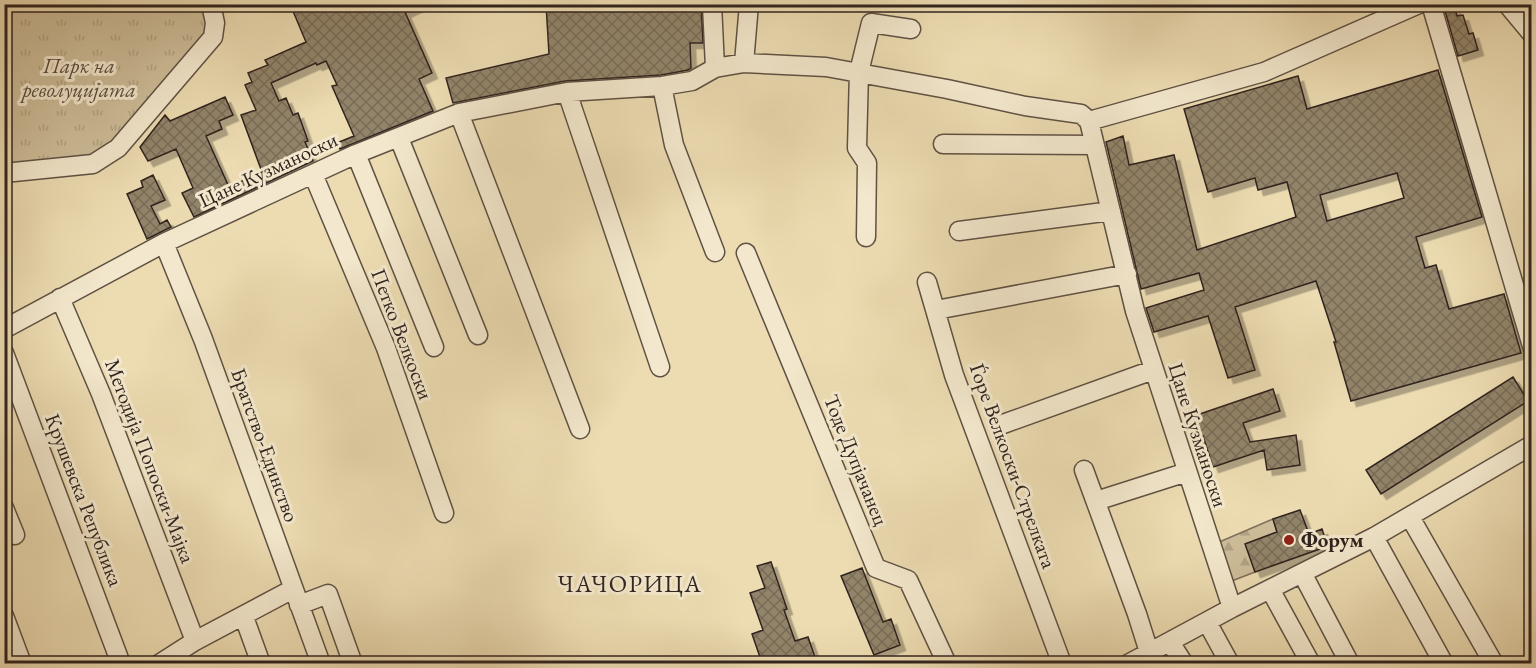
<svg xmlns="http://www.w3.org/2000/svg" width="1536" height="668" viewBox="0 0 1536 668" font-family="'EB Garamond',serif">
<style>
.forest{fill:url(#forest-firs);stroke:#7e705c;stroke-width:1.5}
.park{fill:url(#park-tufts);stroke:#7e705c;stroke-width:1.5}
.building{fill:url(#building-cross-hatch);stroke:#30241f;stroke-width:1.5;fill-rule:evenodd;filter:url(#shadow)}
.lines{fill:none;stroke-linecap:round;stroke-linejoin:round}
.minor-casing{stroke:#5f5244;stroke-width:21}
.minor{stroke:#f3e8cd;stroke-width:18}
.poi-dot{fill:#8f2418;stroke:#f3e8cd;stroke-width:2}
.labels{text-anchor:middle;stroke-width:6;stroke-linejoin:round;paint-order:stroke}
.park-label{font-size:21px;font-style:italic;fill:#574a3e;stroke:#f3e8cd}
.street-label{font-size:21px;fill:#30241f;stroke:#f3e8cd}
.poi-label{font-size:21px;font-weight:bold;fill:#30241f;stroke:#f3e8cd;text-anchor:start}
.quarter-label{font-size:24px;letter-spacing:1.5px;fill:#30241f;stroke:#f3e8cd}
</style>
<defs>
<pattern id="forest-firs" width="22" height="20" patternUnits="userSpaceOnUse" patternTransform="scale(1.5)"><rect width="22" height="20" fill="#cdbd99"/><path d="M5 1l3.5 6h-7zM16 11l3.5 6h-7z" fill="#b0a283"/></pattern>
<pattern id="park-tufts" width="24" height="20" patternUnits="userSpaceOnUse" patternTransform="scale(1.5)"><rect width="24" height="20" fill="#cdbd99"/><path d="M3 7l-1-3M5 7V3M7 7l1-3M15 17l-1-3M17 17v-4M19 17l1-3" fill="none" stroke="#b0a283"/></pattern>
<pattern id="building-cross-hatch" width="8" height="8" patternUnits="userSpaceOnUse" patternTransform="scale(1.5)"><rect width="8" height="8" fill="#92846b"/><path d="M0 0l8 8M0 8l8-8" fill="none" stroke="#786c57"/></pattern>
<filter id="shadow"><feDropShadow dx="5.5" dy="5.5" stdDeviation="0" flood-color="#0004"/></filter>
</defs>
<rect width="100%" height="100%" fill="#eddcb2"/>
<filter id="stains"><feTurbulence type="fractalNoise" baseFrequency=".00333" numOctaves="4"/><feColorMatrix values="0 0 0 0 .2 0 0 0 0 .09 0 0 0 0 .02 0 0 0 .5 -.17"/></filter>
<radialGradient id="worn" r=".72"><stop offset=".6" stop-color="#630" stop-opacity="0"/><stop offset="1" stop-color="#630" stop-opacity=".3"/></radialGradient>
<path class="forest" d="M1273 519 1277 532 1246 544 1255 572 1224 584 1210 546Z"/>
<path class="park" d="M4 5H211L215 23 93 164 5 173Z"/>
<path class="building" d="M290 4H422L405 12 432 73 419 79 433 111 340 149 337 143 354 136 332 86 337 85 326 61 317 65 316 63 271 83 279 101 286 98 293 115 298 113 308 141 305 142 313 161 194 217 182 193 193 188 176 149 148 161 140 147 165 115 170 121 225 97 233 115 219 121 222 129 206 136 229 187 262 172 241 115 256 110 245 85 252 82 248 73 268 65 265 60 306 42Z
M546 4H701L703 43H690L691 68 688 70 661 75 565 81 453 103 446 78 549 54Z
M1455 8 1457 16 1463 15 1469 34 1473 33 1478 50 1458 56 1445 11Z
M1438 70 1482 217 1416 237 1425 268 1436 265 1449 309 1504 294 1521 353 1351 401 1334 342H1336L1316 281 1235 307 1255 370 1228 378 1208 316 1154 332 1146 308 1204 290 1199 273 1141 289 1106 142 1123 136 1129 165 1174 155 1197 250 1296 217 1287 182 1258 190 1255 178 1208 192 1184 109 1298 76 1307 109ZM1397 173 1404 198 1327 221 1320 195Z
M153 175 165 200 151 206 160 224 167 220 171 227 147 239 127 194 143 187 141 181Z
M1513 377 1528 401 1381 494 1366 470Z
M1273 389 1280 411 1243 423 1250 442 1296 435 1300 465 1267 470 1264 450 1213 467 1203 436 1195 439 1188 418Z
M1300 510 1309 534 1322 529 1325 538 1317 541 1320 549 1255 572 1245 544 1277 532 1273 519Z
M771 562 787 609 784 610 795 641 808 637 817 663H762L752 634 763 630 750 593 765 588 757 566Z
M862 568 883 622 891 619 900 645 874 655 841 576Z"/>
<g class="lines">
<g class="minor-casing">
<path id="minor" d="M712 4 715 68
M1431 4 1532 346
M1507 4 1532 34
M744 63 749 4
M662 86 674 145 715 252
M567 92 660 367
M459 113 580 429
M1089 121 1264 72 1419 4
M399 138 478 335
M943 144 1094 145
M356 154 434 347
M4 173 93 164 118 148 213 37 215 23 211 4
M313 174 386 348 444 513
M959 231 1111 211
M866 237 867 163 857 148 859 72 871 23 911 29
M164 243 203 339 321 664
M746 253 876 568 908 580 947 664
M927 282 954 375 1062 664
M60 298 101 394 195 641
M936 310 1127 274
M4 329 164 243 356 154 459 113 567 92 662 86 692 81 715 68 744 63 826 67 947 89 1025 106 1081 114 1089 121 1135 311 1232 608
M4 353 121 664
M1003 424 1153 370
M1084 470 1137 614 1149 652
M1096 501 1187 472
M4 508 15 535
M1410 517 1494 664
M1374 537 1444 664
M1302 573 1350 664
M1270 589 1311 664
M299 605 328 594 353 664
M4 616 22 664
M244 617 261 664
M1207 622 1230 664
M1170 642 1184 664
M159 664 195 641 293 589
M1128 664 1232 608 1374 537 1532 445"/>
</g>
<use href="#minor" class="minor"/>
</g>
<circle class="poi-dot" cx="1289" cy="540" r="6"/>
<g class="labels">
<g class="park-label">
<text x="79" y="73">Парк на<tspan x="79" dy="24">револуцијата</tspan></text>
</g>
<g class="street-label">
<text transform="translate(268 170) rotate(-25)" y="7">Цане Кузманоски</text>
<text transform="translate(402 334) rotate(69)" y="7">Петко Велкоски</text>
<text transform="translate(1198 435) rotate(72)" y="7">Цане Кузманоски</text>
<text transform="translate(265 445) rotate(70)" y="7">Братство-Единство</text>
<text transform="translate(856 460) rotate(68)" y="7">Тоде Дупјачанец</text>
<text transform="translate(150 461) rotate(69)" y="7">Методија Попоски-Мајка</text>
<text transform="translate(1013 466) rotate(70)" y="7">Ѓоре Велкоски-Стрелката</text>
<text transform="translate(84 500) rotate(69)" y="7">Крушевска Република</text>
</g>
<g class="poi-label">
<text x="1301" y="547">Форум</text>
</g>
<g class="quarter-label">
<text x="630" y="592">ЧАЧОРИЦА</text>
</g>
</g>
<rect width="1536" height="668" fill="none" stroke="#eddcb2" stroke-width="24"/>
<rect x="6" y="6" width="1524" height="656" fill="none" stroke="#30241f" stroke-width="3"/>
<rect x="12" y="12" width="1512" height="644" fill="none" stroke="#30241f" stroke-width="1.5"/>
<rect width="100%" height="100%" filter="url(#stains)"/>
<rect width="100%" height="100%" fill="url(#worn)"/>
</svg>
